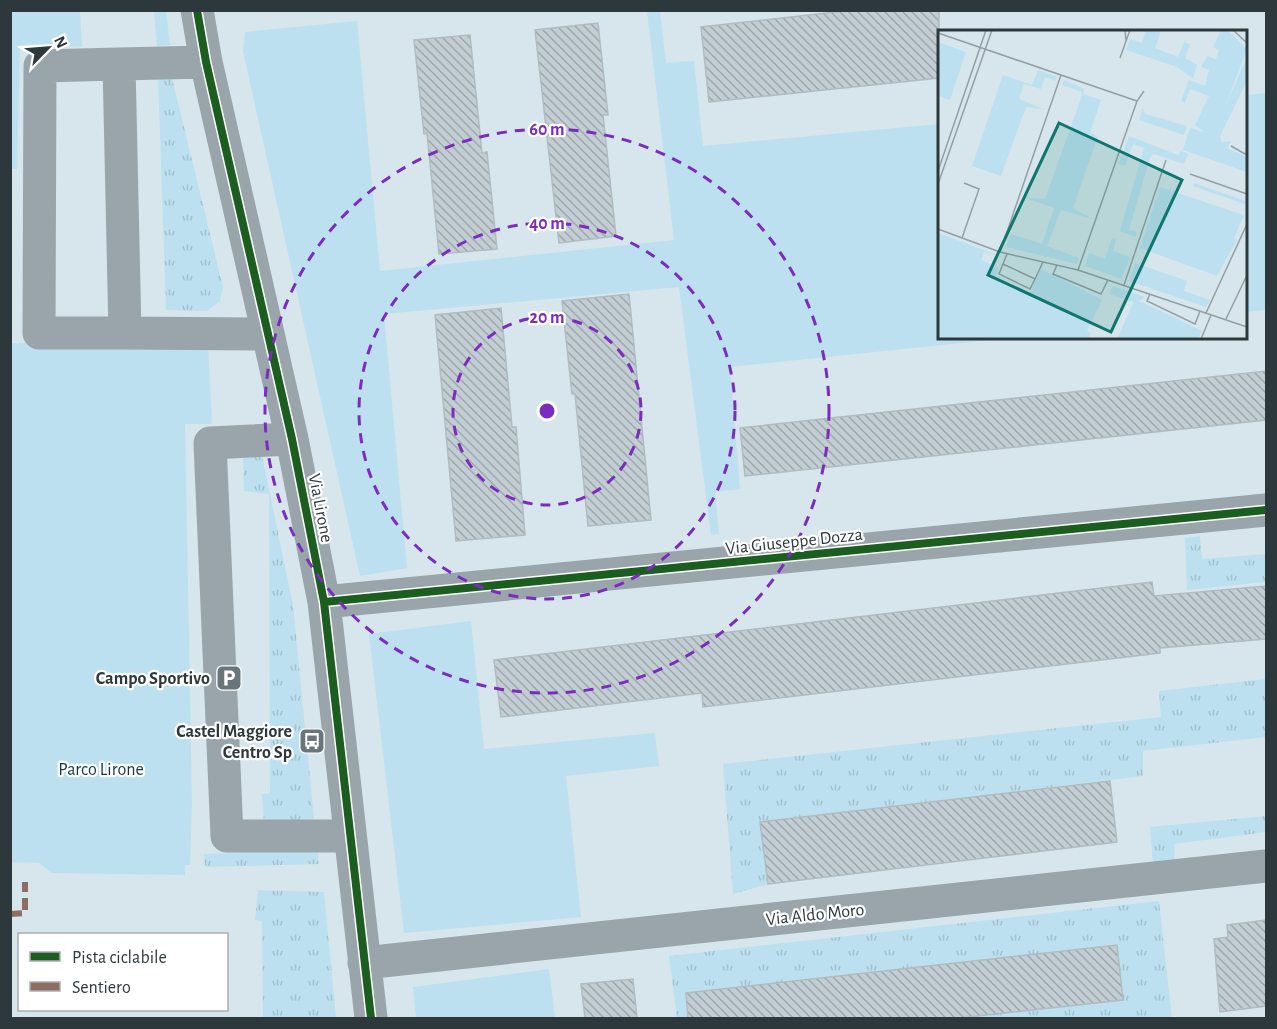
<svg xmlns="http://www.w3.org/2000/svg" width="1277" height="1029" viewBox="0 0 1277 1029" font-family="'Alegreya Sans',sans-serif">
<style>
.grass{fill:url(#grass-tufts)}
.park{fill:#bce0ef}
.building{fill:url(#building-back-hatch);stroke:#b0bcc1;stroke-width:1.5}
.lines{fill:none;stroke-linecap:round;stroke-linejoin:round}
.minor{stroke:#99a5aa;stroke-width:33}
.quiet{stroke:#8d6e63;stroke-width:6;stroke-dasharray:12 6;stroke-linecap:butt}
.cycleway-casing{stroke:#fff;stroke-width:11}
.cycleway{stroke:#1b5e20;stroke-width:8}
.ring{fill:none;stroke:#7b2cbf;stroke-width:3;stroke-dasharray:10 8}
.labels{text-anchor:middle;stroke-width:4.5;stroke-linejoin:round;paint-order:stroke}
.street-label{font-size:18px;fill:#2d383c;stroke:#fff}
.poi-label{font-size:18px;font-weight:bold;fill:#2d383c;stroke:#fff;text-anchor:end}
.park-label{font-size:18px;fill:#133946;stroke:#fff}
.inset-road{fill:none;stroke:#92a0a6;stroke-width:1.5}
.view{fill:#0f766e;fill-opacity:0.15;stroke:#0f766e;stroke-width:3}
.inset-edge{fill:none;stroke:#2d383c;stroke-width:3}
.centre{fill:#7b2cbf;stroke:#fff;stroke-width:3}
.ring-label{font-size:18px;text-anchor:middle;font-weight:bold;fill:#7b2cbf;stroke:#fff;stroke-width:4.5;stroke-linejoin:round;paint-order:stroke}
</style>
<defs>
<pattern id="grass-tufts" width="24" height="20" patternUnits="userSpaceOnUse" patternTransform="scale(1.5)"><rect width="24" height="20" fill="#bce0ef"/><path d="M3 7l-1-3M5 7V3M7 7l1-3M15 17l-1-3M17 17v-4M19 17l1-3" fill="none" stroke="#a2c1ce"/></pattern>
<pattern id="building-back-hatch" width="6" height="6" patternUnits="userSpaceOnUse" patternTransform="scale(1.5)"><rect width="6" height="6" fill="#c2ced3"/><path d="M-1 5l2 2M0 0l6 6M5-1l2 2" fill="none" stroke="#9ea8ac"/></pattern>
</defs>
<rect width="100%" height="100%" fill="#d6e6ec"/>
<path class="grass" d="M158 76 172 78 223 287 220 301 207 311 166 310Z
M243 456H262L293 605 314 819 264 822 262 794 270 793 269 494 244 491Z
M1200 536 1202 559 1266 554V582L1187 590 1185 538Z
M1266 679V737L1143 751V776L761 822 768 884 733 894 723 764 1161 717 1159 691Z
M1266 816V832L1174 844 1175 865H1153L1150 827Z
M317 849 319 864 205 867 204 854Z
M258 890 324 892 336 1018H263L262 921 255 920Z
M1159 901 1172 1018H677L669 956Z"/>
<path class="park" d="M10 11H80L82 47 35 44 20 45 17 169H10Z
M154 11H166L170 45 157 46Z
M647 11H660L666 63 694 61 703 146 939 124 940 338H1009L730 367 740 489 715 492 719 534 711 535 679 287 384 314 407 568 360 576 243 51 245 32 357 21 380 271 674 240Z
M1266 93V310L1246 312V95Z
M11 343 167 345 208 344 212 424H185L192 803 190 865H185V875L52 873 39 863 11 862Z
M471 621 484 749 655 733 659 766 566 776 581 917 404 933 369 634Z
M549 969 555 1018H416L413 987Z"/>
<path class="building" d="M853 10H939V78L709 102 701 27Z
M598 23 608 115H603L616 236 559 243 535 30Z
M470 35 482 153 487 152 497 249 439 254 427 133 424 134 414 40Z
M629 294 651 520 588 526 575 394H572L562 301Z
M501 308 512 427H516L525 535 456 541 435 315Z
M1266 371V420L745 476 740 428Z
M1152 582 1154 596 1266 586V639L1160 648V653L703 707 702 693 501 717 494 660Z
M1110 781 1117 842 768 884 760 822Z
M1266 920V1006L1220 1012 1214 939 1228 937 1227 925Z
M1117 945 1123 1000 960 1018H688L686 993Z
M633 979 637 1018H585L581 984Z"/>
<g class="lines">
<path class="minor" d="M197 10 206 62 292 439 324 602 371 1018
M206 62 119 64 125 333 268 334
M119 64 40 66 39 333H125
M292 439 210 443 227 836H349
M324 602 1266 510
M364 963 1266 866"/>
<path class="quiet" d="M10 914 25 913V882"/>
<g class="cycleway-casing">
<path id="cycleway" d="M197 10 206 62 292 439 324 602 371 1018
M324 602 1266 510"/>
</g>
<use href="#cycleway" class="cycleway"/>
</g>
<g class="ring">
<circle cx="547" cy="411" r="94"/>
<circle cx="547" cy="411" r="188"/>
<circle cx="547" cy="411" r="282"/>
</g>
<defs>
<g id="parking-square" transform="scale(1.35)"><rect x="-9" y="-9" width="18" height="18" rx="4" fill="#68757a" stroke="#fff"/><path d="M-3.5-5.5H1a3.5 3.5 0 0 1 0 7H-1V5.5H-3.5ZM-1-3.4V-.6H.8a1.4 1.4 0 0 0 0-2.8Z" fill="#fff"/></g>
<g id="bus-square" transform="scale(1.35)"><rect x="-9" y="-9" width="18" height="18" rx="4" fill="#68757a" stroke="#fff"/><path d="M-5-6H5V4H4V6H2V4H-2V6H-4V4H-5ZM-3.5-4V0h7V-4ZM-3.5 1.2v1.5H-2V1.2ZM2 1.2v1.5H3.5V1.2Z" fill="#fff"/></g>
</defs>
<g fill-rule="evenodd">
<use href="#parking-square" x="229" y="678"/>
<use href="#bus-square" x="312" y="741"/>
</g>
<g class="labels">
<g class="street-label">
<text transform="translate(321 508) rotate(79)" y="6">Via Lirone</text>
<text transform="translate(794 541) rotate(-6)" y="6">Via Giuseppe Dozza</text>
<text transform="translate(815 914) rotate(-6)" y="6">Via Aldo Moro</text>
</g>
<g class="poi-label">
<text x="210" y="684">Campo Sportivo</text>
<text x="292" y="737">Castel Maggiore<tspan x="292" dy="21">Centro Sp</tspan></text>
</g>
<g class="park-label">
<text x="101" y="775">Parco Lirone</text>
</g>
</g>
<g transform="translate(938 30)">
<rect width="309" height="309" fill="#d6e6ec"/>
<path d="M208 0H223L217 18 240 27 246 12 252 14 247 28 259 35 255 49 239 37 188 20 192 9 204 13ZM0 12 28 22 12 70 0 66ZM309 27V51L282 106 283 112 293 111 289 118 272 111ZM305 40 309 42 275 112ZM205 78 207 84 249 96 246 105 201 90ZM191 106 240 125 243 121 250 124 246 134 216 124 212 127 191 200 199 202 198 207 182 201 206 118 195 114 187 136 180 134ZM256 153 308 171 309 175 255 156ZM222 157 306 185 296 208 299 210 279 246 202 218ZM175 256 207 267 201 271 205 275 171 264Z" fill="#bce0ef" fill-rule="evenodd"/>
<path d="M283 0H289L309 19 286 80 305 40 309 42 276 112 309 127V142L245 120 252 98 266 102 257 95 271 66 252 59 247 73 243 71 251 50 267 56 271 40 263 37 269 26 278 29 281 20 275 17ZM100 40 119 47 117 51 107 47 103 59 86 54 81 69 107 80 88 77 63 146 34 136 65 45 94 55ZM126 50 146 59 145 64 163 70 152 103 160 106 135 178 154 189 123 180 109 216 141 228 139 234 68 217 73 204 104 214 116 178 85 167 107 169 142 71 144 62 124 55ZM0 203 65 227 46 222 43 230 61 238 57 245 91 264 103 239 164 270 149 301 153 303 150 309H0ZM174 208 178 209 175 221 192 227 184 249 147 236 151 223 167 229ZM197 233 249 251 246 261 272 270 268 277 191 251ZM196 271 206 273 264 301 260 309H179Z" fill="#bce0ef"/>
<path class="inset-road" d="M187 0 188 11 192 0M295 0 309 13M0 3 199 71M182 28 188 11M293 116 309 125M0 141 48 0M252 144 309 164M0 154 54 0M0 199 62 222 140 240 309 297M24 208 41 159 26 153M62 222 123 45M69 224 65 234 97 249 105 232M65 234 61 244 92 259 97 249M119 235 115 244 163 264 170 250M140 240 199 71 206 61M186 255 228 130M212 264 209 271 257 294 262 281M268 283 309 194M288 289 309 245M263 309 273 285"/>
<path class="view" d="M121 93 244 150 173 302 50 245Z"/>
<rect width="309" height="309" class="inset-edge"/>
</g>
<circle cx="547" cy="411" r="9" class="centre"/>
<g class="ring-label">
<text x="547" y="135">60 m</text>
<text x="547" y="229">40 m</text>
<text x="547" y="323">20 m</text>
</g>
<rect width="1277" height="1029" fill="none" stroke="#2d383c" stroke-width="24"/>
<rect x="18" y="933" width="210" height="78" fill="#ffffff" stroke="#abafb1" stroke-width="1.5"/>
<rect x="30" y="952" width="30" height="9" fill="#1b5e20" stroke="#abafb1" stroke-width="1.5"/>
<text x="72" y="963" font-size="18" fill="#2d383c">Pista ciclabile</text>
<rect x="30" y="982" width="30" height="9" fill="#8d6e63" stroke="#abafb1" stroke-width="1.5"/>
<text x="72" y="993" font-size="18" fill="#2d383c">Sentiero</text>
<g transform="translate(48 48) rotate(65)" stroke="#ffffff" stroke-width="4.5" paint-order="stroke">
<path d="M0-4.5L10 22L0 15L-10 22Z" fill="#2d383c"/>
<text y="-9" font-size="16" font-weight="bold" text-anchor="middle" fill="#2d383c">N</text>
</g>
</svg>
